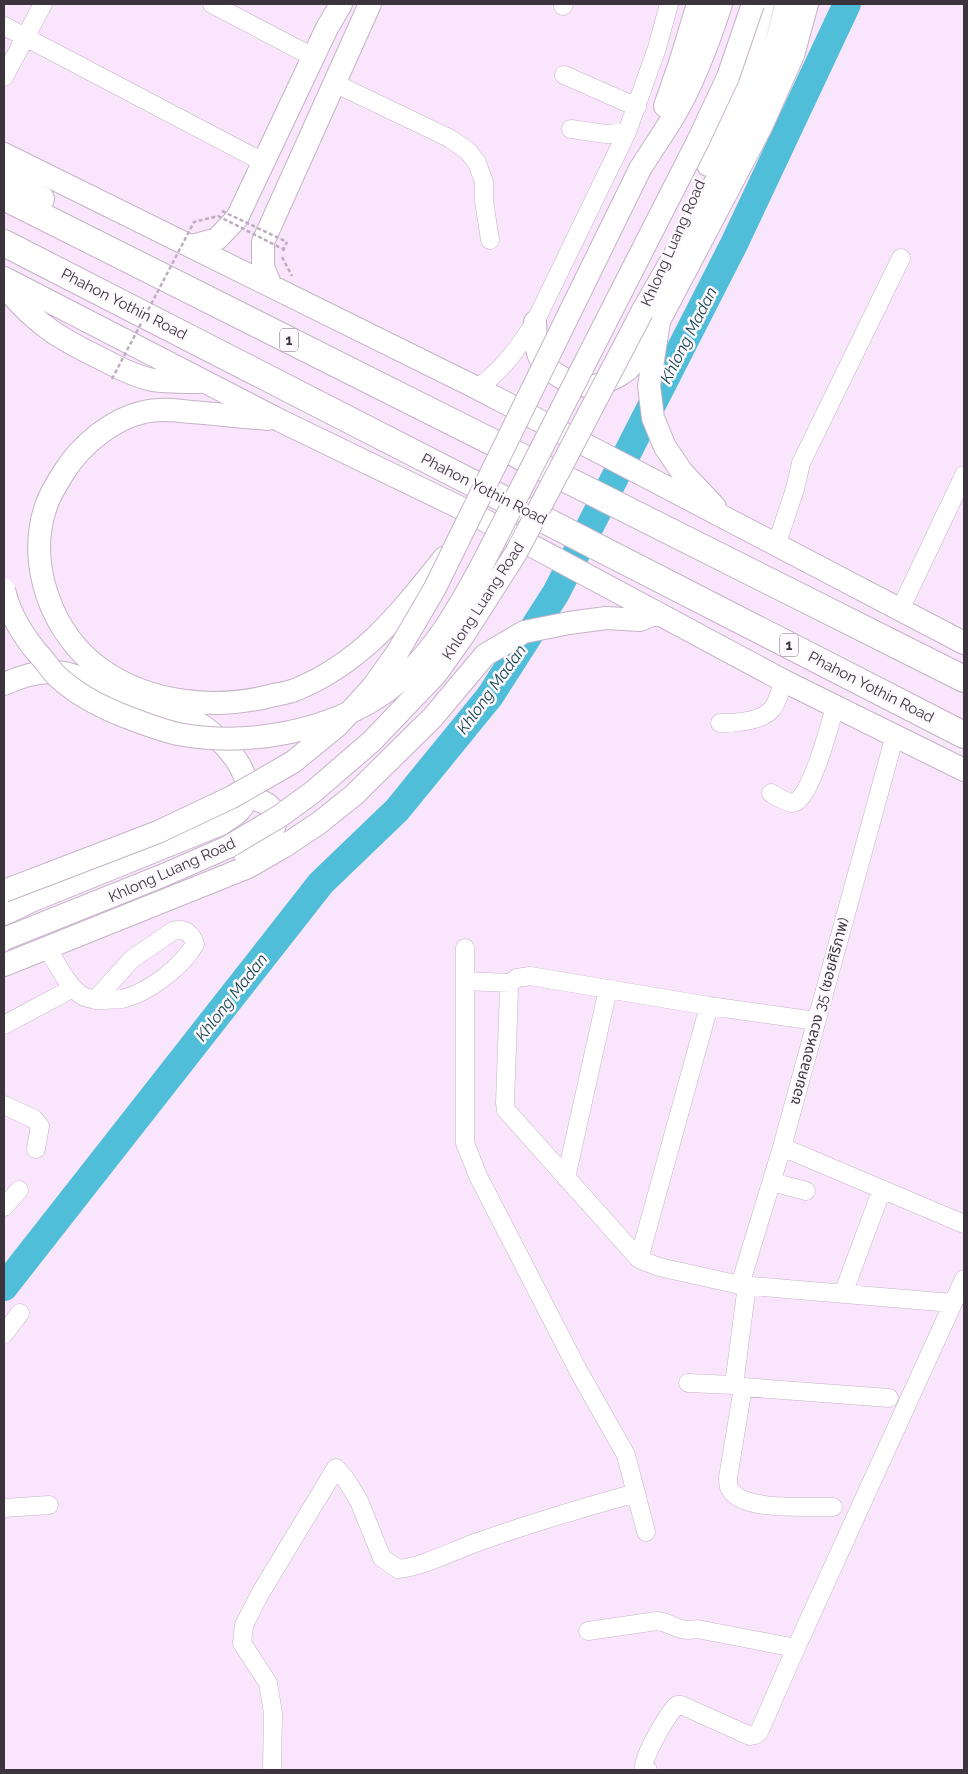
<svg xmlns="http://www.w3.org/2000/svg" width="968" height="1774" viewBox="0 0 968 1774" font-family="Raleway,'Noto Sans Thai',sans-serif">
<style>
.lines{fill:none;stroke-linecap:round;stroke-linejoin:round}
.river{stroke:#50bed9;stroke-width:28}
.minor-casing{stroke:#c5b2c7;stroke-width:19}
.major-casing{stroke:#c5b2c7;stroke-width:24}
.highway-casing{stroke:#c5b2c7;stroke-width:28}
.path{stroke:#bdadbf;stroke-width:2.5;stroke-dasharray:4 2.5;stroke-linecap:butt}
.minor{stroke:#fff;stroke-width:18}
.major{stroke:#fff;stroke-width:22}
.highway{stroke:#fff;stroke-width:26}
.major-bridge-casing{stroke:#c5b2c7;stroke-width:24;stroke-linecap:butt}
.path-bridge{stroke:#bdadbf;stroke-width:2.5;stroke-dasharray:4 2.5;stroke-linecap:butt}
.major-bridge{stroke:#fff;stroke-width:22}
.labels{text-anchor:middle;stroke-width:5;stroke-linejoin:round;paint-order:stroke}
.shield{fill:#fdf9fe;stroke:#756f77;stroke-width:1}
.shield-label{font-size:14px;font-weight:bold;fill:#3b343d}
.street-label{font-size:15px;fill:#3b343d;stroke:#fdf9fe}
.water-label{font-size:16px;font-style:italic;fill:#10424d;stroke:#fdf9fe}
</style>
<rect width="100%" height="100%" fill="#fae6fc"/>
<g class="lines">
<path class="river" d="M4 1287 321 883 397 810 490 696 556 593 734 244 847 4"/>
<g class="minor-casing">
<path id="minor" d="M212 4 313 57
M563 6 564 4
M4 26 263 162
M564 75 637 107
M4 77 43 4
M334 83 449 138 468 151 477 163 484 182V201L490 240
M571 129 606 134 627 132
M477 388C502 371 519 347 535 322L627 132 657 48 669 4
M776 546 795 489 801 463 901 258
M900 610 964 475
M720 723C735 723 761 722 772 709 777 704 781 688 784 681
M771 793C776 796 785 802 792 803 810 803 831 721 835 706
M47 948C57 963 66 984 81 995 87 999 96 1000 103 1000 109 999 116 1000 122 999 148 993 182 967 195 944 191 933 185 928 173 931L132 959 95 1000
M465 948V1143L478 1176 579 1372 626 1455 646 1532
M466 981 510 983
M816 1021 709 1006 530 976 517 978 510 983 509 990 505 1103 506 1110 639 1259 659 1267 740 1285 952 1303
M4 1025 73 988
M4 1105 34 1119 40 1126 36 1149
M782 1147 964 1224
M566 1178 608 989
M772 1182 806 1191
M4 1207 19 1190
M639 1259 709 1006
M740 1285 782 1147 895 735
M843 1294 882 1189
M4 1334 20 1313
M688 1383 734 1385 743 1387 889 1398
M734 1385 747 1285
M743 1387 728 1478C728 1481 728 1487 730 1489 742 1512 809 1506 833 1507
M4 1508 49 1505
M588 1631 657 1621C673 1623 679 1633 697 1629L796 1648
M272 1770 273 1713 268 1683 242 1643 244 1625 261 1592 336 1468 345 1478 359 1501 382 1558 398 1569C425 1566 450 1552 475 1543 528 1524 582 1508 636 1493
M648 1770 644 1768C643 1756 667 1715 677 1705H681L750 1736 755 1735 759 1732 796 1648 964 1279"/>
</g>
<g class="major-casing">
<path id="major" d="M665 106 680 63 698 4
M4 154 477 388 964 643
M708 165C731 112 751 60 763 4
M640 169C651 151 664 133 675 114 695 80 709 41 721 4
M192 246 217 239 237 218 327 28 341 4
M4 278 281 421 469 512 784 681 964 770
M4 285C33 322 58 338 100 358 117 367 134 376 153 380 168 382 184 382 199 382
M271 286 263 267V242L370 4
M642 312C696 216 764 112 786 4
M535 322C536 334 535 346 539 356 547 373 573 386 591 386 600 386 625 374 631 366 640 357 646 342 653 330
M268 419C242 417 217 414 191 412 176 410 159 408 144 412 112 419 81 445 64 472 57 483 50 494 46 506 26 564 52 635 102 670 149 703 215 710 270 696 278 694 287 693 295 690 363 662 400 613 444 558
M715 507 682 472 665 447 653 418 649 386 659 321 761 127 793 55 807 4
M4 684C19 677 38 671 56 672 81 674 100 689 123 698 146 707 173 711 196 722 220 735 266 782 239 811 234 816 226 820 221 824L31 901 4 914
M244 853C263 841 275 840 276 815 269 802 260 800 246 797
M4 965 248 867 283 847 319 823 354 795 433 717 485 655 524 632 569 623 606 618 640 620 657 613"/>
</g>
<g class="highway-casing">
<path id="highway" d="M4 176 41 199
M4 197 964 679
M4 243 964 735"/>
</g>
<path class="path" d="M283 251 287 242
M282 257 292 276"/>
<use href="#minor" class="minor"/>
<use href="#major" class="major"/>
<use href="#highway" class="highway"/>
<g class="major-bridge-casing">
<path id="major-bridge" d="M4 590C10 615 25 639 42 658 48 665 53 673 59 678 78 695 101 707 124 716 142 723 160 730 178 734 247 747 330 732 388 690 432 657 459 608 484 561L698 141 728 77 753 4
M4 891 158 832 232 797 293 762 337 726 372 688 397 653 435 588 640 169
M4 939 164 875 228 847 280 816 313 792 372 741 436 674 463 636 516 553 642 312"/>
</g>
<path class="path-bridge" d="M222 211 287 242
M112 379 194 222 218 216 283 249"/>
<use href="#major-bridge" class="major-bridge"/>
</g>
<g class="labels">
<g class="shield">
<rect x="280" y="328.5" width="18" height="23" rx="4"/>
<rect x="780" y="633.5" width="18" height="23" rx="4"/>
</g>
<g class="shield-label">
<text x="289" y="345">1</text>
<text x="789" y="650">1</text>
</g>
<g class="street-label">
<text transform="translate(673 243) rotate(-66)" y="5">Khlong Luang Road</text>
<text transform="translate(124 304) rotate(27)" y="5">Phahon Yothin Road</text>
<text transform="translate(484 489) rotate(27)" y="5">Phahon Yothin Road</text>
<text transform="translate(483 601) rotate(-57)" y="5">Khlong Luang Road</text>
<text transform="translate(871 687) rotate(27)" y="5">Phahon Yothin Road</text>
<text transform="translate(172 870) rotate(-24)" y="5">Khlong Luang Road</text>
<text transform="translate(819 1011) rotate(-75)" y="5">ซอยคลองหลวง 35 (ซอยศิริภาพ)</text>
</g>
<g class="water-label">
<text transform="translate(688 335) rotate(-63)" y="6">Khlong Madan</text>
<text transform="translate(491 689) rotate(-54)" y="6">Khlong Madan</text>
<text transform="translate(231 997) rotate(-52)" y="6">Khlong Madan</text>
</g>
</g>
<rect width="968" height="1774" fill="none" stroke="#3b343d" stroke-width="10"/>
</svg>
